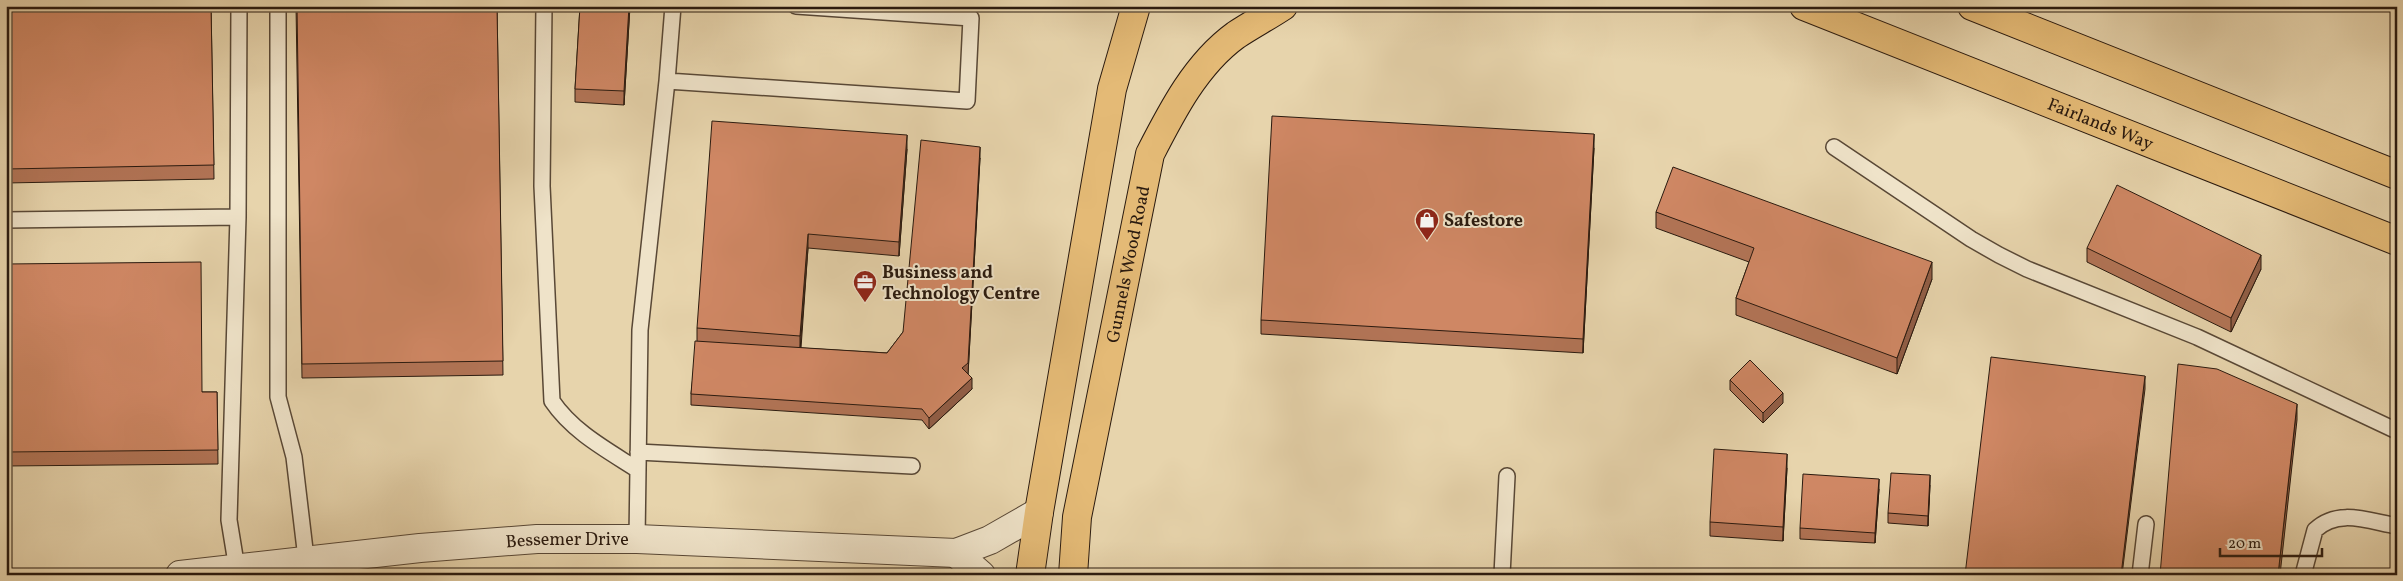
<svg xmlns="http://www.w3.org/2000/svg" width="2403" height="581" viewBox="0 0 2403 581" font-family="Vollkorn,serif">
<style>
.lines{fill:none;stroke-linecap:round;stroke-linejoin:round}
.lane-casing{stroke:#594836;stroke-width:18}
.street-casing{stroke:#594836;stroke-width:30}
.primary-casing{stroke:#2a1a0f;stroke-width:30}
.lane{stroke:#efe3c9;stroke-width:15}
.street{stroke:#efe3c9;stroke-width:28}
.primary{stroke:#e4ba76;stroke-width:28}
.wall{fill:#b27456;stroke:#2a1a0f}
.shaded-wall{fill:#915e46;stroke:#2a1a0f}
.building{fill:#cf8764;stroke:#2a1a0f}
.labels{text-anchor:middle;stroke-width:4;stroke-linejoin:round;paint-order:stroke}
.street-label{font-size:18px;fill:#2a1a0f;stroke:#efe3c9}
.poi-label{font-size:18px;font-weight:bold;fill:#2a1a0f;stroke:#efe3c9;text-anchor:start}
</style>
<rect width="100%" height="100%" fill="#e7d4ac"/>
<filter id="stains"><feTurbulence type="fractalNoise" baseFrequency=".004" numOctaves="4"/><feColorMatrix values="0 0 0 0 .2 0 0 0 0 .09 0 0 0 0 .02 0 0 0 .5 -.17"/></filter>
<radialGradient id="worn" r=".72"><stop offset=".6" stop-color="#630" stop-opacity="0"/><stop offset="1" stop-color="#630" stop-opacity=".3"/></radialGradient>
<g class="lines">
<g class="lane-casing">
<path id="lane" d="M278 6V397L294 457 308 575
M544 6 542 186 552 401C573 432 607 450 638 470
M673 6 667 81 967 101 971 18 796 6
M1834 147 1971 239 1999 255 2027 269 2197 337 2397 431
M6 220 238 217
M638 452 912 466
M637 539 640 330 667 81
M237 569 229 520 238 217 239 6
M1502 575 1507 476
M2140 575 2146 524
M2303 575 2315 530C2338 508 2368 521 2397 526"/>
</g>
<g class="street-casing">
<g id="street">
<path d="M956 553 981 575"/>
<path id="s1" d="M180 575 420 548 537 539H637L956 553 990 540 1039 512"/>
</g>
</g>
<g class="primary-casing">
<g id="primary">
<path id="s2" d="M1804 6 2397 241"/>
<path d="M1972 6 2397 175"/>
<path d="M1030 575 1039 512 1112 89 1136 6"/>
<path id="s3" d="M1073 575 1077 517 1150 154C1172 111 1196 64 1236 35 1251 25 1268 16 1283 6"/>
</g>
</g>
<use href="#lane" class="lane"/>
<use href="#street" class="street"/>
<use href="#primary" class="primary"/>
</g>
<path class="wall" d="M6 6H211L214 179 6 183Z
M296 6H497L503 375 302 378Z
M580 6H630L624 105 575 102V89Z
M1594 148 1583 353 1261 334V320Z
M907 149 899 256 808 248 801 348 887 353 903 332 980 158 968 374 972 389 929 429 922 420 691 405V394L697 341V328Z
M1656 212 1932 279 1897 374 1736 315V298L1749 262 1656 228Z
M2087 248 2261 269 2231 332 2087 262Z
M6 264 202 392H217L218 464 6 466Z
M1730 380 1783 403 1763 423 1730 390Z
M1787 468 1783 541 1710 536V522Z
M1930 485 1928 526 1888 523V513Z
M1879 489 1875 543 1800 539V528Z"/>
<path class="shaded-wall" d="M629 6H630L624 105V91Z
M1594 134V148L1583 353V339Z
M907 135V149L899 256V242Z
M980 147V158L968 374 962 368Z
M808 234V248L800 350V336Z
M2261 255V269L2231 332V318Z
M1932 262V279L1897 374V358Z
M2145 376V389L2122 575H2121Z
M972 378V389L929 429V418Z
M1783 393V403L1763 423V413Z
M2297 404V420L2280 575H2278Z
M1787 454V468L1783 541V527Z
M1930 475V485L1928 526V516Z
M1879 479V489L1875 543V533Z"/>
<path class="building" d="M6 6H211L214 165 6 169Z
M297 6H497L503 361 302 364Z
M580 6H629L624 91 575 89Z
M1272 116 1594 134 1583 339 1261 320Z
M712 121 907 135 899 242 808 234 800 336 697 328Z
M921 140 980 147 968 363 962 368 972 378 929 418 922 409 691 394 695 341 887 353 903 332Z
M1673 167 1932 262 1897 358 1736 298 1754 248 1656 212Z
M2117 185 2261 255 2231 318 2087 248Z
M201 262 202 392H217L218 450 6 452V264Z
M1991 357 2145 376 2121 575H1965Z
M1750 360 1783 393 1763 413 1730 380Z
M2178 364 2217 369 2297 404 2278 575H2160Z
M1714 449 1787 454 1783 527 1710 522Z
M1891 473 1930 475 1928 516 1888 513Z
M1803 474 1879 479 1875 533 1800 528Z"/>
<defs>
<g id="shop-pin" transform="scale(1.25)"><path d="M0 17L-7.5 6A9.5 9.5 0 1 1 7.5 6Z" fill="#8f2418" stroke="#efe3c9"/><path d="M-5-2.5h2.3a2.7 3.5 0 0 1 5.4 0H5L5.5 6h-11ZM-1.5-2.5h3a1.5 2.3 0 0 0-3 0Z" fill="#fff"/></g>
<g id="office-pin" transform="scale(1.25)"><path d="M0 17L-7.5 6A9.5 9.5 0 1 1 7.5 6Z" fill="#8f2418" stroke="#efe3c9"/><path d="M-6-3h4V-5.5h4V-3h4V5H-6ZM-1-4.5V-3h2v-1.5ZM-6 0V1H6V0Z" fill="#fff"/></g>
</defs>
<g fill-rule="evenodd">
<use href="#shop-pin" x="1427" y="220"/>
<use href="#office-pin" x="865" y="282"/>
</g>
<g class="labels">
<g class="street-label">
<text dy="6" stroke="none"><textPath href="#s2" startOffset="319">Fairlands Way</textPath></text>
<text dy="6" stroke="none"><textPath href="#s3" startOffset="316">Gunnels Wood Road</textPath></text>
<text dy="6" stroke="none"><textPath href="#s1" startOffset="389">Bessemer Drive</textPath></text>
</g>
<g class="poi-label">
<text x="1444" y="226">Safestore</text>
<text x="882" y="278">Business and<tspan x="882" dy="21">Technology Centre</tspan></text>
</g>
</g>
<rect width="2403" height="581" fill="none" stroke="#e7d4ac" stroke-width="25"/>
<rect x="8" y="8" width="2388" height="566" fill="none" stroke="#2a1a0f" stroke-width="2.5"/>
<rect x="12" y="12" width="2378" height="556" fill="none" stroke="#2a1a0f"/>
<path d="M2220 548v8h102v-8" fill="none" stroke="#2a1a0f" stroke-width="2.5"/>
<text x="2228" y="548" font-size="15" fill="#2a1a0f" stroke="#efe3c9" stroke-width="4" paint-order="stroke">20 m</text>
<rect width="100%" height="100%" filter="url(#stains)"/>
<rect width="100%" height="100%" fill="url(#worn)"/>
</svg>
